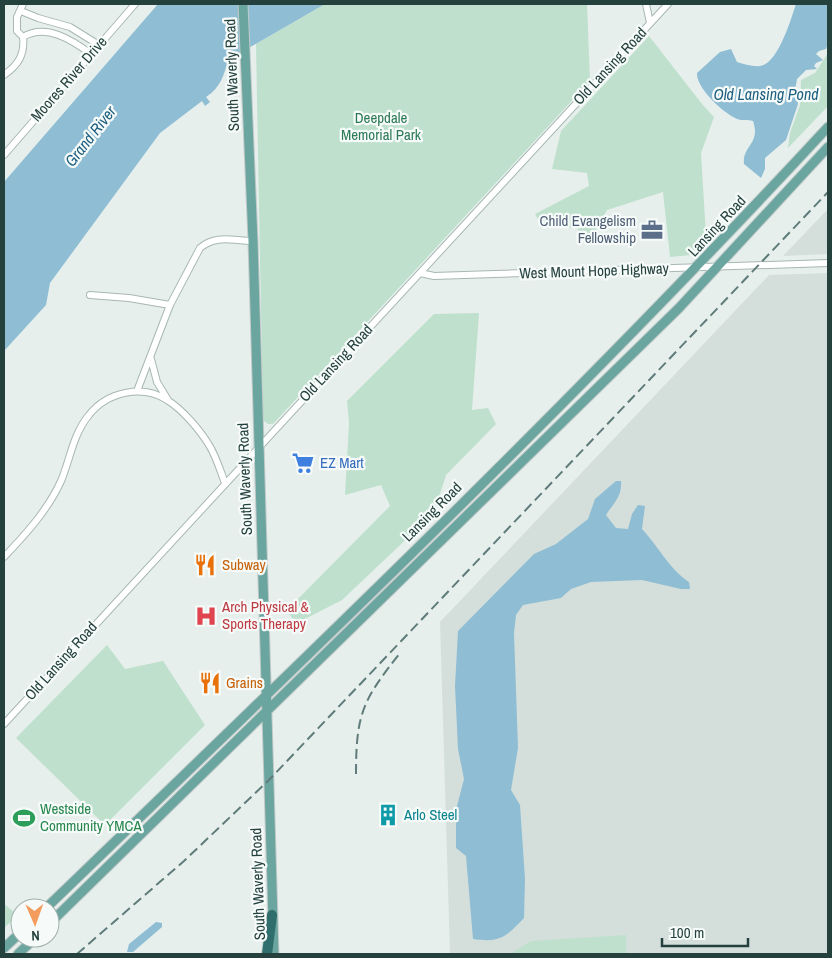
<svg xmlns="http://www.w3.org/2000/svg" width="832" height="958" viewBox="0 0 832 958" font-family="'Archivo Narrow',sans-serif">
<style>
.built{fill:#d4dfdb}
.green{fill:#bee0cd}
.water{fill:#8ebdd4}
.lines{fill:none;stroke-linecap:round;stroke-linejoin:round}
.minor-casing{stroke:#a8b7b4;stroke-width:8}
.major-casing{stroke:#c2cac9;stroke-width:11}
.highway-casing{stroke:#c2cac9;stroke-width:12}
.minor{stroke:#fff;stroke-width:6}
.major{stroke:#6aa59f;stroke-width:9}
.highway{stroke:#2f6e6c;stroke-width:10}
.rail{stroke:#5f7c7a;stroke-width:2;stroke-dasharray:10 5;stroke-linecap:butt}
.labels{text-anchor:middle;stroke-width:4.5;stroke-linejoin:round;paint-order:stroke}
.street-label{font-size:15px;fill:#24413e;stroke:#f6fbf9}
.park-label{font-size:15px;fill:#2d7957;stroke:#f6fbf9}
.service-label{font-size:15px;fill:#4e5e75;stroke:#f6fbf9;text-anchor:end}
.shop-label{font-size:15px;fill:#366cbe;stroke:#f6fbf9;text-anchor:start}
.food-label{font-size:15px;fill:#c56008;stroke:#f6fbf9;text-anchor:start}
.health-label{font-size:15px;fill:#be3a42;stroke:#f6fbf9;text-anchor:start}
.leisure-label{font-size:15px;fill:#27864d;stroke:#f6fbf9;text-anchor:start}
.culture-label{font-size:15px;fill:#0d838f;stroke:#f6fbf9;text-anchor:start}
.water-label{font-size:16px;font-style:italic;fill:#1c5e7f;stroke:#f6fbf9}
</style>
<rect width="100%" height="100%" fill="#e6efec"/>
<path class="built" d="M828 209V254L783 256Z
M828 273V954H450L440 622 769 275Z"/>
<path class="green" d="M325 4H587L590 81 273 424H268L263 420 256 44Z
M649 36 702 104 714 117 701 153 706 236 691 255 670 257 663 192 607 210 587 245 577 228H543L535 214 589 186 587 173 552 169 561 131Z
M828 53V106L788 148 790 133 800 105 801 80 815 73Z
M479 313 472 410 488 408 496 424 446 475 434 513 342 600 297 623 286 611 390 506 381 485 345 495 349 423 347 401 434 314Z
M107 645 125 669 163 661 205 725 105 825 16 738Z
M4 904 18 915 4 928Z
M626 935V954H510L531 941Z"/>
<path class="water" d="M158 4H325L228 60C224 76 220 88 206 97L210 102 205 106 202 101 160 133 50 283 46 305 4 351V182Z
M796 4H828V44L826 49 819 51 816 54 823 60 816 63 814 66 817 69 806 70 797 79 795 90 798 104 786 140 765 158V169L761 178 744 164C742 146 761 144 753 121 748 119 742 121 737 119 723 113 696 88 697 73L720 52 731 49 737 62C744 64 753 67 760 66 778 64 791 19 796 4Z
M616 481H621C622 497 614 502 606 515L616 528 628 529 632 514 638 505 645 506 642 529C659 547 669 569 689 582L690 589H681L642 580 591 582 571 589 561 598 523 605 516 615 514 633 518 748 511 790 520 805 525 879 524 918C506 937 500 943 473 939L466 856 456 848V810L464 779 458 749 455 686 458 631 534 554 556 544 588 519 595 499Z
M156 922 162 923V927L133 952H127L129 944Z"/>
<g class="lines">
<g class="minor-casing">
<path id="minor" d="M646 4 650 23
M21 11 38 18 70 27 99 45
M23 37C46 23 72 40 91 54
M4 75C18 65 25 55 23 37L17 31V17L23 4
M4 155 135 4
M420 273 434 276 828 263
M90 295 129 298 170 305
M151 359 157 382 168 400
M137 391 170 305 200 248C216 234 233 241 253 241
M4 557C25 535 48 510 61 481 70 460 73 434 89 415 107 392 142 384 167 400 182 409 200 430 209 445 216 456 220 470 225 483
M4 724 668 4"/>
</g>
<g class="major-casing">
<path id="major" d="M243 4 253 241 274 954
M46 908C311 653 578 397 828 127
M50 923 679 308 828 147
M4 948 20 933
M18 954 35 938"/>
</g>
<g class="highway-casing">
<path id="highway" d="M267 954 272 915"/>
</g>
<use href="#minor" class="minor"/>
<use href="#major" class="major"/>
<use href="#highway" class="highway"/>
<path class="rail" d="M356 774C356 713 363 700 400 653
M77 954 184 861 269 780 828 192"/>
</g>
<defs>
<g id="office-bare" transform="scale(1.725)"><path d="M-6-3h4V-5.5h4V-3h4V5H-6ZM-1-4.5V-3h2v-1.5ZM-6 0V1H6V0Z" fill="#5c6f8a" stroke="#f6fbf9" stroke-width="2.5" paint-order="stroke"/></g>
<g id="supermarket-bare" transform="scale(1.725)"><path d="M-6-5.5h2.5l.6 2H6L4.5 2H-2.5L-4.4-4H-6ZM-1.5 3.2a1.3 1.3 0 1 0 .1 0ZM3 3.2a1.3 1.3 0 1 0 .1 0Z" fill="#3f7fe0" stroke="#f6fbf9" stroke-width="2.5" paint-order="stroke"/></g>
<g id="restaurant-bare" transform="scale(1.725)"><path d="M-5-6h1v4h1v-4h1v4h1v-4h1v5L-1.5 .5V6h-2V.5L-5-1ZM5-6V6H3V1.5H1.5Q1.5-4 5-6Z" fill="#e8710a" stroke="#f6fbf9" stroke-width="2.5" paint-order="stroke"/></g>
<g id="hospital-bare" transform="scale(1.725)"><path d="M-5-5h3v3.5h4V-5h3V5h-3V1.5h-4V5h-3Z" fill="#e0444e" stroke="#f6fbf9" stroke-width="2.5" paint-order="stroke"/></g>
<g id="building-bare" transform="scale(1.725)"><path d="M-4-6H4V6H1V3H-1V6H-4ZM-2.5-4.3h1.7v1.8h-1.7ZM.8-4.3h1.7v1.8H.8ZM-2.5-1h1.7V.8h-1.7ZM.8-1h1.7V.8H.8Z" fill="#0f9aa8" stroke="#f6fbf9" stroke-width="2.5" paint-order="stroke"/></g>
<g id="stadium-bare" transform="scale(1.725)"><path d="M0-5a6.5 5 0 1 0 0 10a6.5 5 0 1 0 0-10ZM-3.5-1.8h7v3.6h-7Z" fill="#2e9e5b" stroke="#f6fbf9" stroke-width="2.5" paint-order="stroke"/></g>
</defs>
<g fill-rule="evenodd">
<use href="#office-bare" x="652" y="230"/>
<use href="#supermarket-bare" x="303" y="463"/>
<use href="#restaurant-bare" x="205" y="565"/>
<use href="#hospital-bare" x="206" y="616"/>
<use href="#restaurant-bare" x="210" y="683"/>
<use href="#building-bare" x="388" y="815"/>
<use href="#stadium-bare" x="24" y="818"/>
</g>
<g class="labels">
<g class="street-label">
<text transform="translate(610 66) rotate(-47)" y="5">Old Lansing Road</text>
<text transform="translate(232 75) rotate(-92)" y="5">South Waverly Road</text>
<text transform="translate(69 79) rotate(-49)" y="5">Moores River Drive</text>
<text transform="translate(717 226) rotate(-47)" y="5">Lansing Road</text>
<text transform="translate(594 271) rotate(-2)" y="5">West Mount Hope Highway</text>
<text transform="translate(336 363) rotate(-47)" y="5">Old Lansing Road</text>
<text transform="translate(245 479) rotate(-92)" y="5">South Waverly Road</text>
<text transform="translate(432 512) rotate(-45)" y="5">Lansing Road</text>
<text transform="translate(61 661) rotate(-48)" y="5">Old Lansing Road</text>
<text transform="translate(258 884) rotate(-92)" y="5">South Waverly Road</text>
</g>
<g class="park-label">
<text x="381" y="123">Deepdale<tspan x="381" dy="17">Memorial Park</tspan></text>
</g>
<g class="service-label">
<text x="636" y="226">Child Evangelism<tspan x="636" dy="17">Fellowship</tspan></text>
</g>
<g class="shop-label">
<text x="320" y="468">EZ Mart</text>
</g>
<g class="food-label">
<text x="222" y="570">Subway</text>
<text x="226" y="688">Grains</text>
</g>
<g class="health-label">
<text x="222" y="612">Arch Physical &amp;<tspan x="222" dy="17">Sports Therapy</tspan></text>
</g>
<g class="leisure-label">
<text x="40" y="814">Westside<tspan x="40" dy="17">Community YMCA</tspan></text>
</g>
<g class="culture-label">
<text x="404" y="820">Arlo Steel</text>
</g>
<g class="water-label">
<text x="766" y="100">Old Lansing Pond</text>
<text transform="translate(90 136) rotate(-52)" y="6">Grand River</text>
</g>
</g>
<rect width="832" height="958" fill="none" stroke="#24413e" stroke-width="10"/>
<g transform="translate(35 923) rotate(178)"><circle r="24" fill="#f6fbf9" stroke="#a2b1ae"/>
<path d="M0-4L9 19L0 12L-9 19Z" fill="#f49c5e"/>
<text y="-8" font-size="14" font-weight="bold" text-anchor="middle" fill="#24413e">N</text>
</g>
<path d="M662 938v8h86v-8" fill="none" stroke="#24413e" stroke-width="2.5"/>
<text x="670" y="938" font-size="15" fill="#24413e" stroke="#f6fbf9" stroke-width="4" paint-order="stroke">100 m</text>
</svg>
